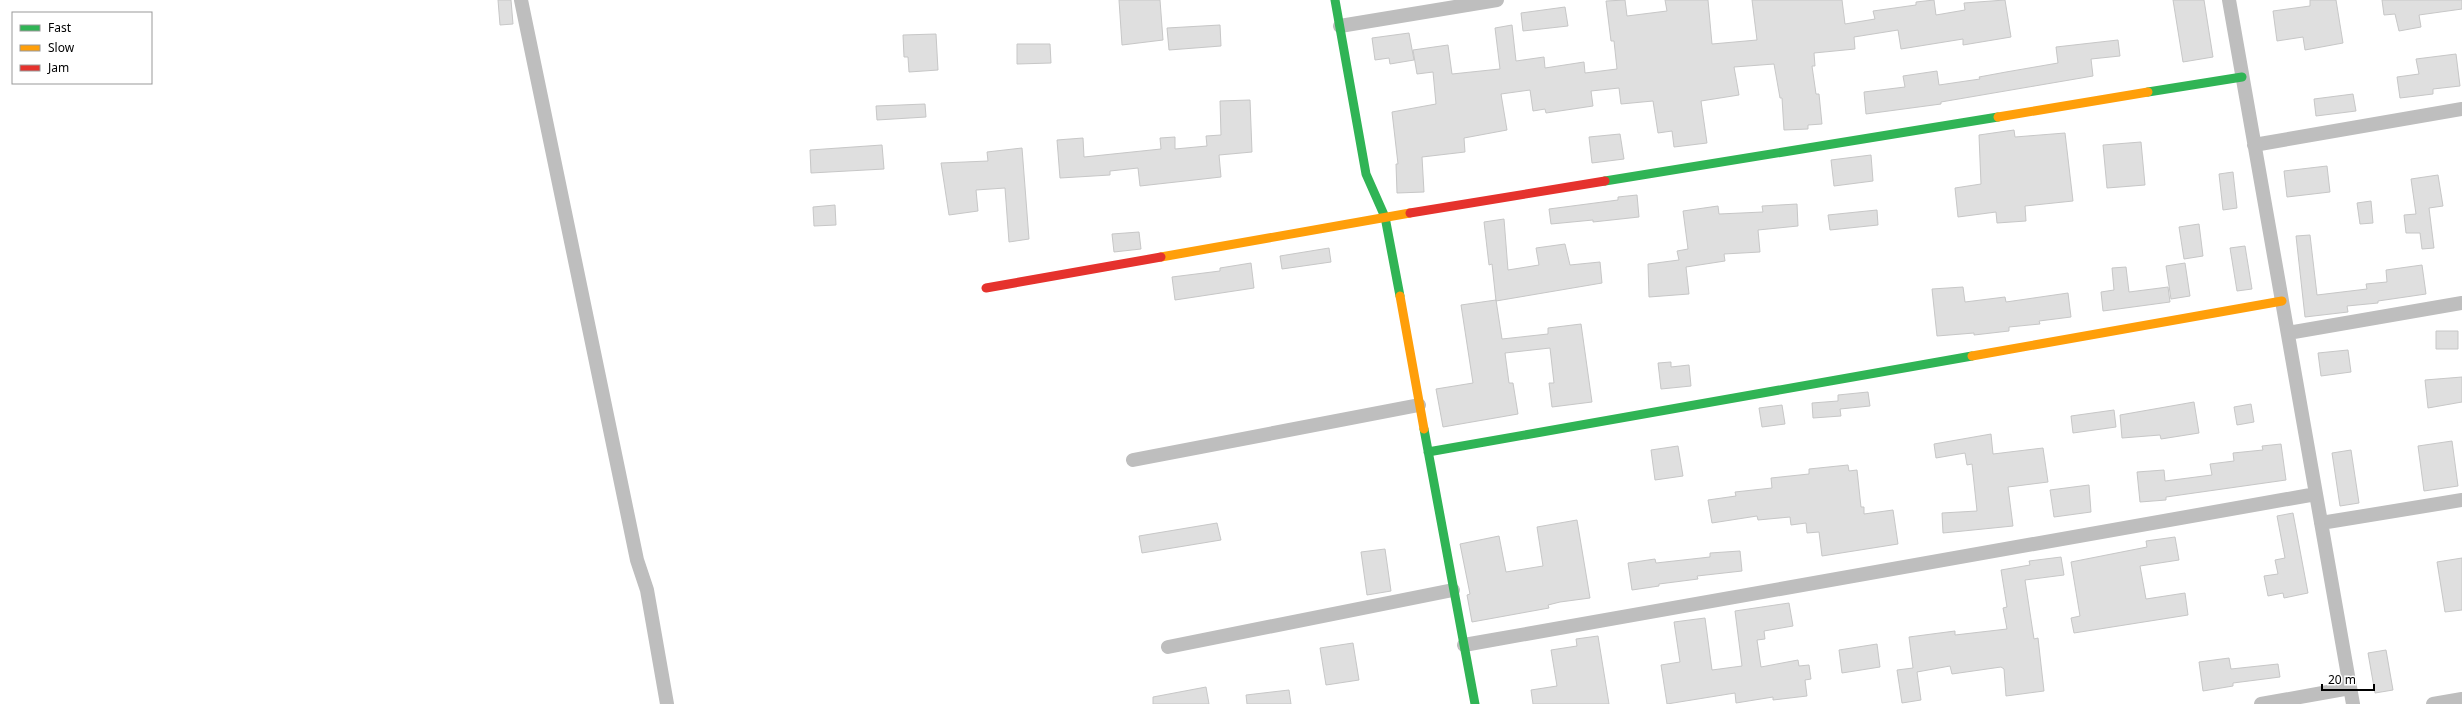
<svg xmlns="http://www.w3.org/2000/svg" width="2462" height="704" viewBox="0 0 2462 704" font-family="'Noto Sans',sans-serif">
<style>
.building{fill:#dfdfdf;stroke:#c7c7c7}
.lines{fill:none;stroke-linecap:round;stroke-linejoin:round}
.street{stroke:#bebebe;stroke-width:14}
.fast{stroke:#30b455;stroke-width:9}
.slow{stroke:#ff9f0a;stroke-width:9}
.jam{stroke:#e5322d;stroke-width:9}
</style>
<rect width="100%" height="100%" fill="#fff"/>
<path class="building" d="M498 0H511L513 24 500 25Z
M1119 0H1160L1163 40 1122 45Z
M1625 0 1627 16 1667 11 1665 0H1708L1712 44 1757 40 1752 0H1842L1845 24 1875 19 1873 11 1916 5V2L1934 0 1936 15 1965 10 1964 3 2005 0 2011 37 1963 45V39L1901 49 1898 30 1854 37 1855 49 1814 53 1815 66H1812L1816 94H1819L1822 124 1808 125V129L1784 130 1782 98H1780L1774 64 1734 67 1739 95 1701 101 1707 143 1674 147 1672 131 1658 133 1653 101 1621 104 1619 88 1591 91 1593 106 1546 113 1545 109 1533 111 1530 90 1501 94 1507 130 1464 138 1465 152 1422 157 1424 192 1397 193 1396 164H1398L1392 112 1436 104 1433 72 1417 74 1413 50 1448 45 1452 74 1500 69 1495 28 1512 25 1516 61 1544 57 1545 68 1584 62 1585 73 1617 69 1614 41H1611L1606 1Z
M2173 0H2204L2213 57 2183 62Z
M2310 0H2336L2343 43 2305 50 2303 37 2277 41 2273 11 2310 6Z
M2382 0H2462V9L2419 15 2421 27 2399 31 2395 14 2384 15Z
M1565 7 1568 26 1523 31 1521 13Z
M1220 25 1221 46 1169 50 1167 28Z
M1409 33 1414 60 1390 64 1389 58 1375 60 1372 38Z
M936 34 938 70 909 72 908 57H904L903 35Z
M2118 40 2120 56 2091 59 2093 76 1941 102V104L1866 114 1864 92 1905 87 1903 76 1937 71 1939 85 1980 79 1979 77 2006 72 2058 63 2056 47Z
M1017 44H1050L1051 63 1017 64Z
M2456 54 2460 86 2433 89V94L2400 98 2397 77 2419 74 2416 59Z
M2353 94 2356 111 2316 116 2314 99Z
M1250 100 1252 152 1219 155 1221 177 1140 186 1138 168 1110 171V175L1060 178 1057 140 1083 138 1084 157 1161 149 1160 138 1175 137V149L1207 146 1206 136 1221 135 1220 101Z
M925 104 926 117 877 120 876 106Z
M2014 130 2015 137 2065 133 2073 201 2025 206 2026 221 1997 223 1996 212 1958 217 1955 188 1981 184 1979 135Z
M1620 134 1624 159 1592 163 1589 137Z
M2141 142 2145 185 2107 188 2103 145Z
M882 145 884 169 811 173 810 150Z
M1022 148 1029 239 1009 242 1005 188 976 190 978 211 949 215 941 163 988 161 987 152Z
M1871 155 1873 181 1834 186 1831 160Z
M2327 166 2330 192 2287 197 2284 171Z
M2233 172 2237 208 2223 210 2219 174Z
M2438 175 2443 206 2429 208 2434 248 2422 249 2420 233H2406L2404 215 2416 214 2411 179Z
M1637 195 1639 217 1593 222V220L1551 224 1549 209 1618 200V197Z
M2371 201 2373 223 2360 224 2357 203Z
M1797 204 1798 226 1758 230 1760 252 1724 254 1725 261 1686 267 1689 294 1649 297 1648 264 1679 260 1677 251 1688 249 1683 211 1718 206 1719 214 1763 212 1762 206Z
M835 205 836 225 814 226 813 207Z
M1877 210 1878 225 1830 230 1828 215Z
M1504 219 1508 270 1539 265 1536 248 1565 244 1570 265 1600 262 1602 283 1496 301 1492 264 1489 265 1484 222Z
M2199 224 2203 256 2184 259 2179 227Z
M1139 232 1141 249 1114 252 1112 234Z
M2310 235 2317 295 2367 289 2366 284 2387 282 2386 270 2422 265 2426 294 2378 301V303L2347 306 2348 312 2305 317 2296 236Z
M2245 246 2252 289 2237 291 2230 248Z
M1329 248 1331 262 1282 269 1280 256Z
M1251 263 1254 288 1175 300 1172 277 1220 271V268Z
M2185 263 2190 296 2171 299 2166 266Z
M2126 267 2129 292 2168 287 2170 302 2103 311 2101 292 2114 290 2112 268Z
M1963 287 1965 302 2005 297 2006 302 2068 293 2071 317 2039 321 2040 324 2009 327V331L1974 335V333L1937 336 1932 289Z
M1496 300 1502 339 1548 334V328L1581 324 1592 402 1552 407 1549 383H1554L1550 348 1505 353 1509 383H1513L1518 414 1443 427 1436 389 1473 383 1461 305Z
M2436 331H2458V349H2436Z
M2348 350 2351 372 2321 376 2318 353Z
M1671 362V367L1689 365 1691 386 1661 389 1658 363Z
M2462 377V402L2428 408 2425 380Z
M1868 392 1870 406 1840 409 1841 416 1813 418 1812 403 1838 401V395Z
M2194 402 2199 433 2161 439 2160 435 2122 438 2120 415Z
M2251 404 2254 422 2237 425 2234 407Z
M1782 405 1785 424 1762 427 1759 408Z
M2114 410 2116 427 2073 433 2071 416Z
M1991 434 1993 454 2043 448 2048 482 2008 487 2013 526 1943 533 1942 513 1977 511 1972 464 1967 465 1965 453 1936 458 1934 444Z
M2452 441 2458 486 2424 491 2418 446Z
M2281 444 2286 480 2166 497V500L2140 502 2137 472 2164 470 2165 481 2212 475 2210 464 2234 461 2233 453 2263 450 2262 446Z
M1678 446 1683 476 1655 480 1651 450Z
M2351 450 2359 503 2340 506 2332 453Z
M1848 465 1849 471 1857 470 1861 507H1864V514L1893 510 1898 544 1822 556 1819 532 1807 533 1806 523 1791 525 1790 517 1758 520 1757 516 1712 523 1708 500 1736 496 1735 492 1772 488 1771 478 1809 474V469Z
M2089 485 2091 512 2054 517 2050 490Z
M2293 513 2308 593 2284 598 2283 593 2268 596 2264 576 2278 574 2275 560 2285 558 2277 516Z
M1577 520 1590 598 1560 602 1548 605 1549 608 1472 622 1467 595 1470 594 1460 544 1499 536 1506 572 1543 566 1537 527Z
M1217 523 1221 540 1142 553 1139 536Z
M2175 537 2179 560 2140 566 2146 599 2185 593 2188 615 2074 633 2071 618 2080 616 2071 562 2147 547 2146 541Z
M1385 549 1391 591 1367 595 1361 552Z
M1740 551 1742 571 1697 576 1698 579 1659 584V586L1632 590 1628 563 1655 559 1656 563 1710 557V553Z
M2061 557 2064 575 2025 580 2034 639 2038 638 2044 691 2006 696 2004 669 2001 667 1952 674 1950 666 1917 672 1921 700 1902 703 1897 670 1913 668 1909 637 1955 631V635L2007 629 2003 608 2007 607 2001 570 2030 565 2029 561Z
M2462 558V610L2445 612 2437 562Z
M1789 603 1793 626 1764 631 1765 639 1757 640 1761 667 1798 660 1799 666 1809 665 1811 679 1805 680 1807 696 1773 700V697L1736 703 1735 693 1667 704 1661 665 1680 662 1674 622 1705 618 1712 670 1742 666 1735 611Z
M1598 636 1609 704H1533L1531 690 1557 686 1551 650 1577 646 1576 639Z
M1353 643 1359 680 1326 685 1320 648Z
M1877 644 1880 667 1842 673 1839 650Z
M2386 650 2393 690 2375 693 2368 653Z
M2229 658 2231 669 2278 664 2280 677 2233 683V686L2203 691 2199 662Z
M1206 687 1209 704H1153V697Z
M1289 690 1291 704H1247L1246 695Z"/>
<g class="lines">
<path class="street" d="M521 0 637 560 647 590 667 704
M2229 0 2353 704
M1340 26 1497 0
M2254 145 2462 109
M2288 333 2462 303
M1133 460 1419 405
M2321 523 2462 500
M1464 645 2316 494
M1168 647 1453 590
M2261 704 2350 688
M2433 704 2462 699"/>
<path class="fast" d="M1335 0 1366 174 1385 217 1400 296
M2148 92 2242 77
M1605 181 1998 117
M1424 429 1475 704
M1428 452 1972 356"/>
<path class="slow" d="M1998 117 2148 92
M1161 257 1410 213
M1400 296 1424 429
M1972 356 2282 301"/>
<path class="jam" d="M1410 213 1605 181
M986 288 1161 257"/>
</g>
<rect x="12" y="12" width="140" height="72" fill="#ffffff" stroke="#999999"/>
<rect x="20" y="25" width="20" height="6" fill="#30b455" stroke="#999999"/>
<text x="48" y="32" font-size="12" fill="#000000">Fast</text>
<rect x="20" y="45" width="20" height="6" fill="#ff9f0a" stroke="#999999"/>
<text x="48" y="52" font-size="12" fill="#000000">Slow</text>
<rect x="20" y="65" width="20" height="6" fill="#e5322d" stroke="#999999"/>
<text x="48" y="72" font-size="12" fill="#000000">Jam</text>
<path d="M2322 684v6h52v-6" fill="none" stroke="#000000" stroke-width="2"/>
<text x="2328" y="684" font-size="12" fill="#000000" stroke="#ffffff" stroke-width="3" paint-order="stroke">20 m</text>
</svg>
